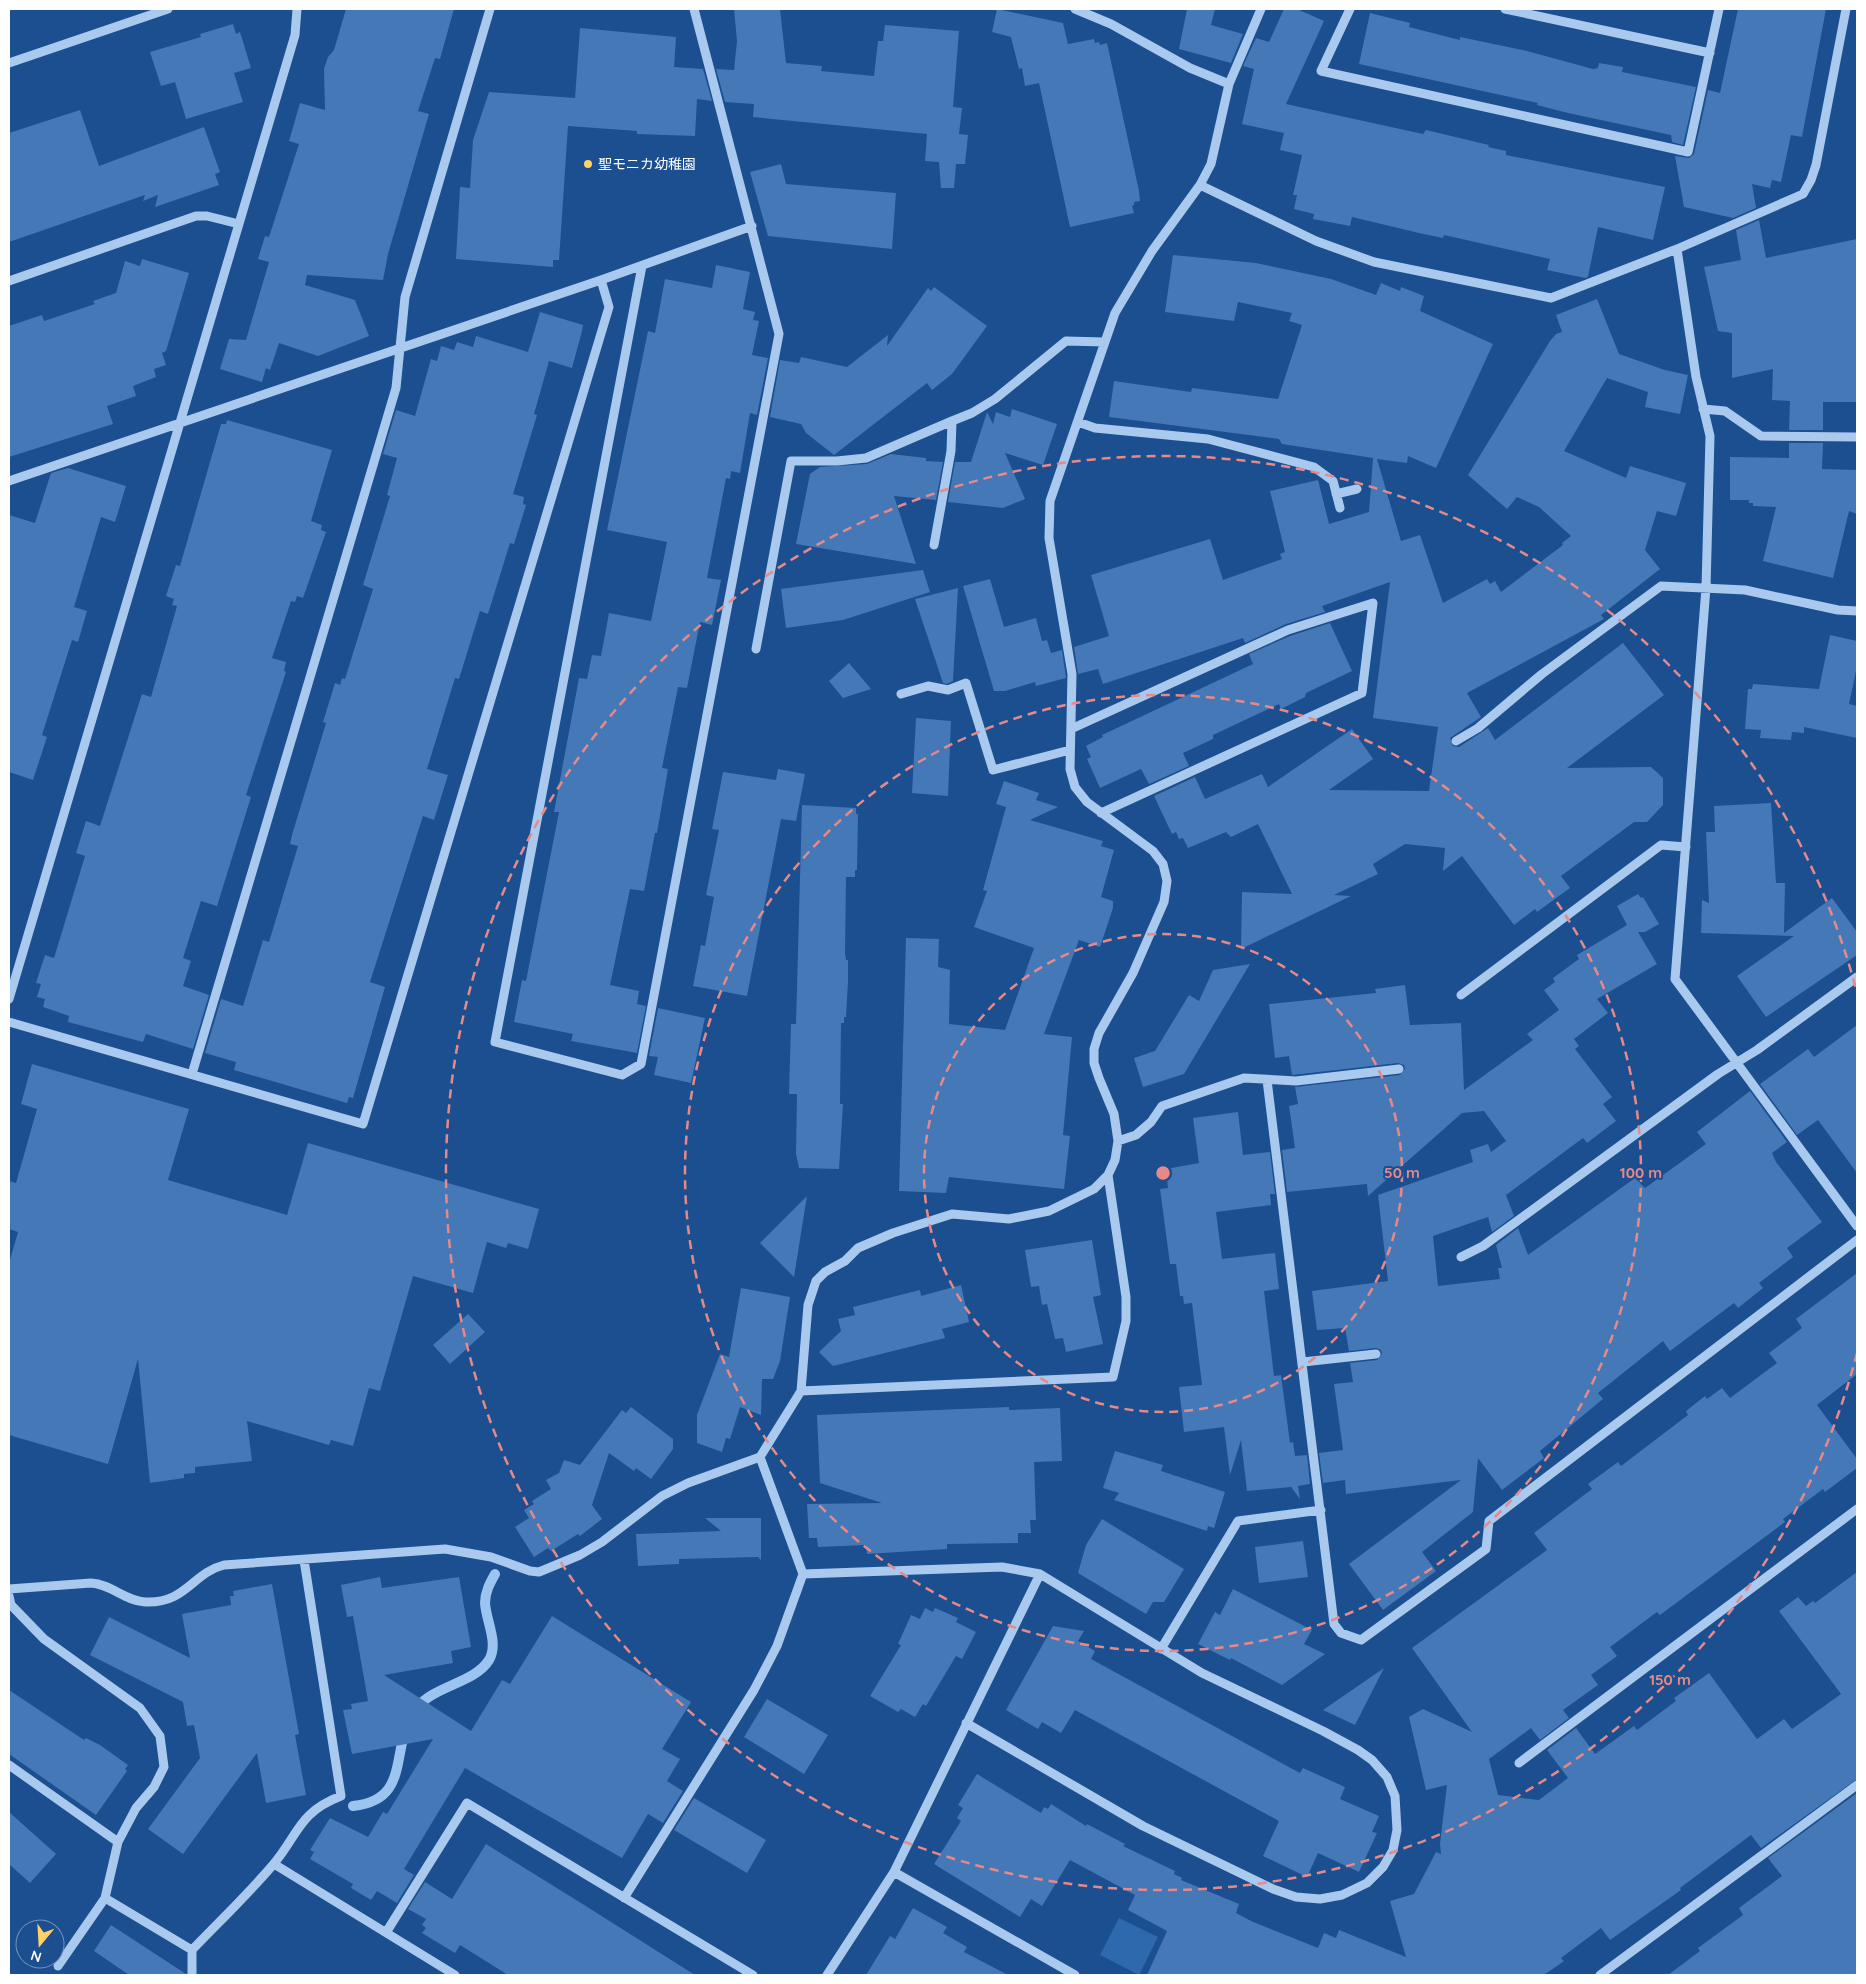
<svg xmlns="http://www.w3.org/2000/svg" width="1866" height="1984" viewBox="0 0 1866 1984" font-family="Quicksand,'Noto Sans JP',sans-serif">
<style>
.green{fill:#2e69ad}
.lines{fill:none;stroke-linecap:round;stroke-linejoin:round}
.stream{stroke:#9cc4f0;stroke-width:10}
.building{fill:#4478b7}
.minor{stroke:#a9c9ee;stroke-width:9}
.ring{fill:none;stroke:#e88989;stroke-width:2.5;stroke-dasharray:9 6}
.poi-dot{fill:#ffd166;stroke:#1b4f8f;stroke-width:2}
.labels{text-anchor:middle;stroke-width:4;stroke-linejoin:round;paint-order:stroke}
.poi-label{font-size:14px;fill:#fff;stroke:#1b4f8f;text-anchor:start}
.centre{fill:#e88989;stroke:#1b4f8f;stroke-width:2.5}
.ring-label{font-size:15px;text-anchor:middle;font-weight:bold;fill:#e88989;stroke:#1b4f8f;stroke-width:4;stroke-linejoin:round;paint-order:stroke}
</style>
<rect width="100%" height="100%" fill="#1b4f8f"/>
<path class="green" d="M1119 1918 1158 1937 1139 1975 1100 1955Z"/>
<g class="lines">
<path class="stream" d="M415 1710C433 1685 474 1684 489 1660 499 1643 486 1621 485 1603 485 1592 490 1583 495 1574
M353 1806C400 1801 395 1769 404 1734"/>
</g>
<path class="building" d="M346 9H454L440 59 435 58 418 111 429 114 388 254 383 280 307 275 305 285 355 300 369 336 318 356 279 343 270 370 266 368 262 382 220 369 229 339 246 340 269 262 258 259 265 236 269 237 299 144 289 141 300 103 325 110 324 69 328 57 334 50Z
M734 9H780L786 63 822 66 821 71 874 76 878 41H883L885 25 959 31 953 107 962 108 959 134 968 135 965 164H956L954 188H941L939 162 925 161 927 134 753 117 754 104 725 102 716 69 734 70 737 41Z
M997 9 1063 23 1068 44 1094 39 1095 43 1099 42 1100 45 1107 43 1139 191 1140 201 1134 202V205L1132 206 1134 213 1070 227 1039 83 1025 86 1022 68 1019 69 1011 37 992 32Z
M1187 9H1215L1211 25 1243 34 1231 63 1179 49Z
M1284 9H1297L1324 21 1286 104 1423 134 1426 130 1489 145 1488 147 1506 151V155L1665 187 1653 240 1598 227 1588 277 1585 278 1547 270 1550 259 1444 235 1443 238 1419 233 1352 217 1350 226 1313 219 1314 214 1294 209 1297 195H1293L1302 155 1280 150 1284 133 1242 124 1254 69 1243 66 1256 38 1269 42Z
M1738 9H1826L1802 137 1791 135 1781 182 1772 180 1770 188 1752 184 1756 208 1733 218 1684 207 1675 156 1689 158 1694 154 1708 90 1720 93Z
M1370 13 1410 23 1409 27 1460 40V37L1527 51 1593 69 1598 68 1599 63 1623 67 1622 72 1696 87 1683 145 1672 142 1671 135 1568 113 1537 105 1538 103 1359 64Z
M233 24 236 34 240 32 251 68 234 73 243 102 186 119 175 82 161 86 150 52 201 37 200 34Z
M580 28 676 37 674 67 703 69 712 101 697 99 695 136 637 134V131L568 126 559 260H553V267L456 259 460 187 470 188 473 140 489 92 575 98Z
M80 110 99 166 204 127 220 172 215 174 219 185 155 207 158 195 143 201 145 195 9 242V133Z
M781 164 786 184 896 193 892 249 768 236 750 172Z
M1759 220 1766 258 1857 239V402H1823V430H1789L1790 401 1772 400 1773 369 1732 378V333L1718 331 1704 267 1741 260 1736 230Z
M1173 255 1256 263 1331 279 1376 295 1381 283 1400 291 1401 287 1424 296 1420 311 1493 344 1436 468 1408 456 1407 463 1377 459 1401 541 1420 535 1443 603 1487 579 1490 584 1495 581 1501 592 1563 545 1562 543 1571 536 1539 507 1517 497 1507 509 1468 475 1550 341 1556 334 1562 332 1556 315 1597 299 1619 354 1665 370 1688 375 1680 414 1645 407 1648 392 1607 378 1564 451 1626 478 1630 466 1686 483 1676 516 1657 511 1645 550 1660 569 1601 615 1604 619 1467 693 1481 717 1450 738 1453 746 1459 747 1488 728 1495 740 1623 643 1664 695 1567 768 1651 767 1663 778V805L1647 822H1634L1561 876 1570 888 1537 912 1535 909 1514 925 1462 856 1443 871 1445 848 1405 844 1373 864 1378 874 1334 895 1351 896 1241 949 1242 892 1292 894 1258 824 1231 837 1226 832 1188 848 1183 838 1179 839 1176 832 1172 834 1154 796 1195 777 1205 799 1262 774 1268 787 1352 729 1373 759 1329 790 1429 791 1438 727 1373 718 1390 582 1322 606 1325 612 1286 624 1245 643 1243 638 1103 684 1098 669 1078 674 1074 647 1109 636 1091 575 1210 539 1223 580 1282 559 1280 554 1285 552 1270 491 1318 480 1329 524 1369 512 1373 458 1282 444 1279 439 1109 417 1114 381 1191 392 1192 388 1278 399 1302 325 1289 321 1292 313 1238 302 1234 321 1165 312Z
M142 259 189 273 166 351 162 353 166 365 154 369 156 377 133 386 136 396 107 406 113 424 9 457V326L42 315 44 321 95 304 93 301 116 293 125 261 140 266Z
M716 265 750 272 743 309 755 312 753 320 759 321 752 355 768 358 757 415 750 413 740 473 731 471 730 479 726 478 707 578 721 580 712 625 700 622 687 688 678 687 662 768 668 769 657 833H655L644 891 630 889 610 985 639 991 637 1004 646 1006 637 1053 571 1041 573 1034 514 1022 522 980 526 981 559 812H554L579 678 587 679 592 655 601 656 609 613 651 621 667 542 607 530 648 331 655 333 665 279 712 288Z
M934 287 987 326 952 374 932 390 927 383 834 455 806 433 801 424 770 417 780 360 799 363 801 357 847 367 888 335 887 346 928 288 931 291Z
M540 312 583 325 582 331 572 368 549 361 534 414 537 415 513 494 524 497 523 504 526 505 514 544 510 543 488 614 480 611 459 679 455 678 427 769 448 775 434 820 423 816 370 982 385 987 353 1098 349 1097 347 1103 234 1070 236 1062 205 1053 221 999 243 1006 263 940 269 942 298 846 290 844 292 835 326 723 323 722 335 683 340 685 342 678 345 679 373 589 363 585 390 496 387 495 397 458 383 454 396 410 415 416 431 359 437 361 441 346 454 350 457 342 473 347 476 336 528 352Z
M1012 409 1057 424 1043 465 1005 453 1025 499 1003 508 948 502 955 462H971L987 412 993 424 996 412 1010 417Z
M227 420 332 450 311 521 322 525 321 530 326 532 303 598 297 596 295 602 291 601 272 658 286 662 284 671 286 672 246 795 251 797 217 906 201 901 183 958 191 961 183 986 209 995 193 1049 146 1034 143 1042 68 1022 69 1016 43 1007 45 999 37 997 41 984 36 983 45 955 54 958 85 856 76 853 86 821 100 826 142 694 151 697 177 606 172 605 174 599 166 596 176 565 180 566 221 424H226Z
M1789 443H1823L1822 469 1857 470V514L1849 511 1833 578 1763 561 1776 507 1753 506V503H1749V500H1730V457L1789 458Z
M891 454 926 458V461L943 462 936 500 894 496 916 564 796 544 810 474 820 467 867 464Z
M68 468 126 486 115 522 101 517 74 607 87 611 78 642 72 640 42 735 47 737 33 780 9 772V515L35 523 51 473Z
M923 570 930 592 843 620 786 628 781 589Z
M990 579 1004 627 1036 618 1042 641 1047 640 1051 653 1062 650 1066 678 1036 686 1035 682 1005 691H994L963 586Z
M958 588 953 681 947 684 943 683 915 599Z
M1330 623 1352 671 1306 693 1305 697 1281 709 1279 704 1213 735V739L1183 753 1189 766 1149 784 1141 769 1100 788 1087 759 1091 757 1086 746 1103 737 1102 735 1253 664 1249 654 1290 636Z
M1830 635 1857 641V666L1849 704 1857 706V738L1804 727V733L1792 732 1791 740 1760 738 1761 730 1745 729 1748 689H1752L1753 684 1819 689Z
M849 663 871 689 843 698 829 681Z
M916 718 951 721 948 796 912 793Z
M778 769 805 774 796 821 781 819 747 996 693 986 701 945 705 946 714 897 706 895 719 830 712 829 723 772 776 780Z
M1004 781 1039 793 1036 800 1058 807 1030 820 1103 841 1101 846 1114 850 1101 897 1113 901V908L1100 947 1079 940 1044 1034 1072 1037 1063 1135 1070 1136 1064 1189 949 1177 946 1193 899 1191 906 938 939 939 938 967 950 970 949 1024 1005 1030 1034 948 974 927 987 891 983 890 1006 807 996 804Z
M1771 803 1776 883H1785L1784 933 1832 898 1857 932V955L1766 1017 1737 976 1794 936 1701 933 1702 900 1709 903 1706 832H1715L1714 806Z
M802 805 856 808V814H858L857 870H855V877H846L845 953 846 960H848V981L846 1017H844V1023H841L840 1104H843L839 1169 799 1168 796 1154 797 1094H789L791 1024H796Z
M1638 894 1641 898 1643 897 1659 924 1645 932H1638L1657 964 1597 999 1608 1013 1574 1039 1579 1046 1575 1049 1612 1097 1603 1104 1616 1121 1587 1143 1583 1138 1506 1195 1514 1216 1492 1232 1488 1217 1433 1236 1438 1286 1500 1279 1498 1268H1502L1496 1245 1518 1228 1528 1255 1635 1178 1645 1188 1706 1144 1697 1132 1750 1091 1787 1142 1772 1153 1776 1162 1822 1222 1787 1248 1793 1257 1759 1283 1763 1288 1738 1308 1734 1303 1670 1351 1663 1341 1598 1393 1603 1399 1540 1451 1544 1458 1502 1490 1478 1458 1473 1512 1422 1552 1436 1571 1383 1610 1349 1564 1461 1480 1346 1494 1345 1480 1323 1483 1319 1453 1343 1450 1334 1384 1353 1382 1350 1363 1377 1360 1382 1354 1381 1350 1376 1348 1349 1351 1345 1328 1317 1330 1312 1291 1388 1281 1378 1195 1473 1162 1470 1150 1488 1144 1491 1152 1506 1141 1484 1111 1462 1113 1368 1196 1367 1184 1287 1192 1282 1150 1295 1148 1289 1106 1298 1104 1295 1087 1400 1075 1405 1069 1404 1065 1398 1063 1292 1075 1289 1056 1275 1058 1269 1004 1376 993 1375 989 1405 985 1410 1025 1461 1023 1464 1090 1533 1040 1527 1034 1559 1010 1544 990 1555 982 1553 978 1579 959 1577 955 1627 925 1617 906Z
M1250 964 1184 1074 1143 1087 1134 1058 1155 1051 1189 995 1199 1001 1213 970Z
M658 1008 705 1018 691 1083 654 1075 658 1057 649 1056Z
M1857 1025V1173L1818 1120 1797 1135 1760 1084 1808 1049 1814 1057Z
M32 1064 189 1109 168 1180 287 1215 308 1143 539 1209 528 1249 508 1243 506 1248 487 1242 473 1293 413 1276 380 1391 369 1388 353 1446 331 1440 329 1445 247 1421 252 1461 195 1467V1473L184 1474V1478L150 1483 138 1359 108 1464 9 1435V1263L18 1232 9 1229V1181L16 1183 37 1109 21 1104Z
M1238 1112 1243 1155 1270 1152 1275 1194H1270L1271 1205 1216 1212 1222 1259 1275 1253 1279 1289 1264 1291 1274 1376 1281 1375 1290 1443 1293 1442 1295 1456 1307 1455 1310 1484 1298 1486 1300 1499 1291 1487 1247 1491 1241 1440 1230 1475 1224 1427 1184 1432 1179 1387 1202 1385 1192 1303 1184 1304 1183 1296H1180L1176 1264H1170L1160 1189 1168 1188 1166 1169 1199 1163 1193 1118Z
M807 1196 794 1277 760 1243Z
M1092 1240 1101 1295 1093 1297 1103 1344 1066 1352 1063 1338 1055 1339 1047 1304 1042 1305 1039 1286 1031 1287 1025 1250Z
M1857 1273V1374L1817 1405 1857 1459V1468L1825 1492 1823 1489 1783 1519 1785 1522 1660 1615 1657 1612 1610 1647 1617 1656 1591 1675 1598 1685 1563 1710 1569 1718 1540 1740 1531 1728 1489 1759 1498 1795 1539 1800 1568 1778 1547 1750 1576 1728 1595 1754 1634 1726 1637 1730 1676 1701 1674 1698 1709 1673 1757 1739 1784 1719 1792 1729 1841 1694 1779 1611 1798 1597 1806 1606 1813 1601 1815 1603 1857 1572V1779L1761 1848 1751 1835 1680 1888 1681 1890 1610 1940 1601 1928 1561 1958 1564 1961 1544 1975H1147L1167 1931 1128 1910 1135 1895 1070 1860 1042 1906 1031 1899 1020 1917 934 1864 961 1821 957 1818 963 1808 958 1805 977 1774 1041 1813 1044 1807 1048 1809 1051 1804 1086 1826 1087 1824 1125 1844 1123 1846 1175 1871 1174 1874 1182 1878 1181 1880 1239 1904 1236 1913 1251 1921 1318 1948 1324 1933 1336 1938 1339 1930 1406 1957 1390 1901 1414 1894 1436 1852 1441 1854 1440 1844 1447 1785 1426 1790 1409 1717 1423 1709 1472 1732 1412 1648 1547 1550 1534 1533 1592 1489 1588 1484 1618 1462 1621 1466 1688 1415 1686 1411 1705 1396 1707 1399 1722 1388 1730 1398 1777 1363 1769 1353 1802 1328 1796 1319Z
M961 1285 969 1322 942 1329 945 1338 833 1366 819 1352 841 1331 838 1319 855 1315 853 1307 920 1290 921 1296Z
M741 1288 790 1297 780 1361 773 1379H762L761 1415 740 1407 730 1439 726 1438 722 1452 697 1443V1415L720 1354 729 1357Z
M468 1314 485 1332 450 1364 433 1345Z
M631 1407 673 1439V1449L651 1479 636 1468 634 1471 609 1453 592 1505 602 1519 580 1536 578 1534 551 1551 548 1548 534 1557 515 1527 529 1518 524 1510 534 1504 532 1501 551 1489 546 1480 559 1473 564 1460 580 1465 622 1410 626 1413Z
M1009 1407V1410L1060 1408 1062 1461 1034 1462 1036 1520H1030L1031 1533H1018V1543L947 1544V1549L867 1554 866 1545 818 1547 817 1538H809L807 1504 882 1503 820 1483 817 1415Z
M1115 1451 1163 1465 1161 1471 1225 1492 1214 1528 1208 1526 1207 1531 1114 1500 1119 1493 1103 1488Z
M705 1518H761V1560L758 1557 679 1559V1564L638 1566 636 1534 721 1531Z
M1102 1519 1184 1569 1164 1602H1153L1146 1614 1078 1573 1086 1545Z
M1303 1541 1308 1577 1259 1583 1255 1547Z
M380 1577 382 1588 459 1577 471 1647 451 1651 453 1663 384 1675 471 1731 502 1680 510 1684 552 1616 691 1702 662 1749 680 1759 667 1781 683 1791 663 1823 648 1814 622 1858 465 1768 404 1869 414 1875 397 1903 377 1891 371 1900 351 1888 353 1884 310 1859 314 1852 310 1850 330 1818 368 1837 383 1812 387 1814 433 1739 352 1754 343 1710 352 1709 351 1704 368 1701 353 1616 347 1617 341 1585Z
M272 1584 299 1734 295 1735 306 1795 266 1803 257 1753 183 1854 148 1829 200 1758 194 1725 187 1726 183 1702 90 1655 109 1617 190 1658 182 1614 231 1605 230 1596H234L233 1591Z
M1233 1589 1312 1630 1304 1644 1325 1654 1282 1685 1231 1658 1230 1660 1198 1644 1215 1612 1220 1615Z
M925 1608 933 1612 935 1608 958 1618 956 1622 976 1632 962 1659 956 1656 926 1706 923 1704 915 1717 901 1709 898 1712 870 1696 901 1645 898 1644 911 1615 920 1619Z
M1053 1626 1084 1631 1078 1641 1095 1651 1091 1659 1300 1773 1303 1768 1345 1787 1340 1799 1379 1816 1372 1832 1377 1833 1359 1872 1318 1853 1307 1877 1263 1856 1279 1821 1075 1710 1061 1733 1042 1722 1038 1729 1006 1710Z
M1384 1668 1355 1725 1323 1710Z
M9 1690 84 1740 86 1738 100 1745 128 1765 125 1769 127 1771 96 1815 9 1754Z
M767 1699 828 1735 804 1774 744 1737Z
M1857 1793V1975H1668L1700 1951 1698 1948 1743 1915 1739 1908 1782 1876 1768 1858Z
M694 1798 766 1840 747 1873 674 1830Z
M9 1812 56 1854 30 1883 9 1864Z
M486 1844 581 1903 695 1975H508L460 1945 455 1953 422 1933 426 1928 422 1925 426 1919 408 1909 425 1882 452 1899Z
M913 1908 947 1927 943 1933 967 1947 964 1952 1008 1975H866L890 1936 895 1939Z
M111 1925 186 1974V1975H129L94 1951Z"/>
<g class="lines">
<path class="minor" d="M1075 9 1111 24 1190 68 1229 84
M1350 9 1321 71 1688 152 1719 9
M1505 9 1710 53
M9 63 168 9
M1200 185 1316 241 1374 262 1551 298 1677 249 1803 194 1811 180 1816 165 1846 9
M1677 249 1696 377 1710 436 1706 588 1675 979 1857 1226
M642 266 495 1042 622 1075 641 1064 779 334 694 9
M9 281 196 216H207L239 224
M1703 409 1725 411 1761 436 1857 437
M952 421 972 413 995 399 1066 341 1104 342
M1078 422 1095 428 1208 439 1314 467 1333 481 1340 508
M9 481 601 280 752 226
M1336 494 1357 489
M756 649 791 461H837L866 458 952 421 951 451 934 545
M901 694 928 686 948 690 966 683 993 770 1070 750
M1071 729 1288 630 1373 603 1362 693 1101 813
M1456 741 1478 728 1542 674 1661 586 1745 590 1838 610 1857 611
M1461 995 1661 845 1686 847
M9 999 295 35 297 9
M9 1022 363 1124 609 307 601 280
M192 1074 396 388 405 297 490 9
M1267 1080 1334 1624 1341 1633 1361 1640 1486 1549 1489 1521 1857 1240
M1118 1141 1136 1135 1151 1122 1162 1106 1244 1078 1296 1081 1399 1069
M1461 1257 1483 1246 1718 1074 1757 1050 1857 977
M1303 1362 1376 1354
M801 1391 1113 1377 1126 1321V1297L1108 1175
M803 1574 1002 1567 1040 1574 1202 1673 1323 1731 1358 1750 1372 1760 1387 1777 1395 1796 1397 1830 1393 1850 1383 1867 1367 1883 1342 1895 1320 1899 1296 1897 1273 1889 1143 1826 966 1723
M9 1589 91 1583C111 1584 125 1601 145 1602 186 1604 192 1573 224 1565L445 1549 491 1557 530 1571 539 1572 580 1555 602 1542 662 1496 688 1483 760 1457 801 1391 808 1305 816 1281 825 1272 845 1261 858 1248 893 1233 952 1214 1009 1219 1049 1211 1094 1189 1108 1175 1115 1160 1118 1141 1114 1114 1099 1078 1094 1063V1049L1099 1033 1133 973 1164 902 1167 881 1163 864 1153 851 1087 802 1075 787 1070 769 1072 674 1049 538 1050 501 1115 313 1152 251 1200 185 1211 164 1229 84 1261 9
M9 1596 11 1605 44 1639 140 1708 160 1736 164 1767 154 1787 136 1808 118 1842 105 1898 192 1950C219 1922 247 1895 272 1866 299 1835 297 1813 341 1796L304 1560
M1161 1649 1238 1521 1321 1510
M1519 1763 1857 1509
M9 1765 118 1842
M274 1864 455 1975
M894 1872 1075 1975
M624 1898 754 1690 777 1646 803 1574 760 1457
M387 1931 467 1803 753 1975
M58 1966 105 1898
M192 1975V1950
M827 1975 894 1872 1040 1574
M1600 1975 1857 1785"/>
</g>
<g class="ring">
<circle cx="1163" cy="1173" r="239"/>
<circle cx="1163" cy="1173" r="478"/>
<path d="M1857 1353A717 717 0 1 1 1857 993"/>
</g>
<circle class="poi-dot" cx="588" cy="164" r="5"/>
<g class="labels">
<g class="poi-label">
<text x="598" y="169">聖モニカ幼稚園</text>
</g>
</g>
<circle cx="1163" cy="1173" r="8" class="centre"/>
<g class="ring-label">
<text x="1402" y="1178">50 m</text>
<text x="1641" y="1178">100 m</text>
<text x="1670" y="1685">150 m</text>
</g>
<rect width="1866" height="1984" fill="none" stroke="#ffffff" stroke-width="20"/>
<g transform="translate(40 1944) rotate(198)"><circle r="24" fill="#1b4f8f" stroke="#7695bc"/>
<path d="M0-4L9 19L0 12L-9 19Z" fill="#ffd166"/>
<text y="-8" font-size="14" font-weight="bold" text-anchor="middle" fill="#ffffff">N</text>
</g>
</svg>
